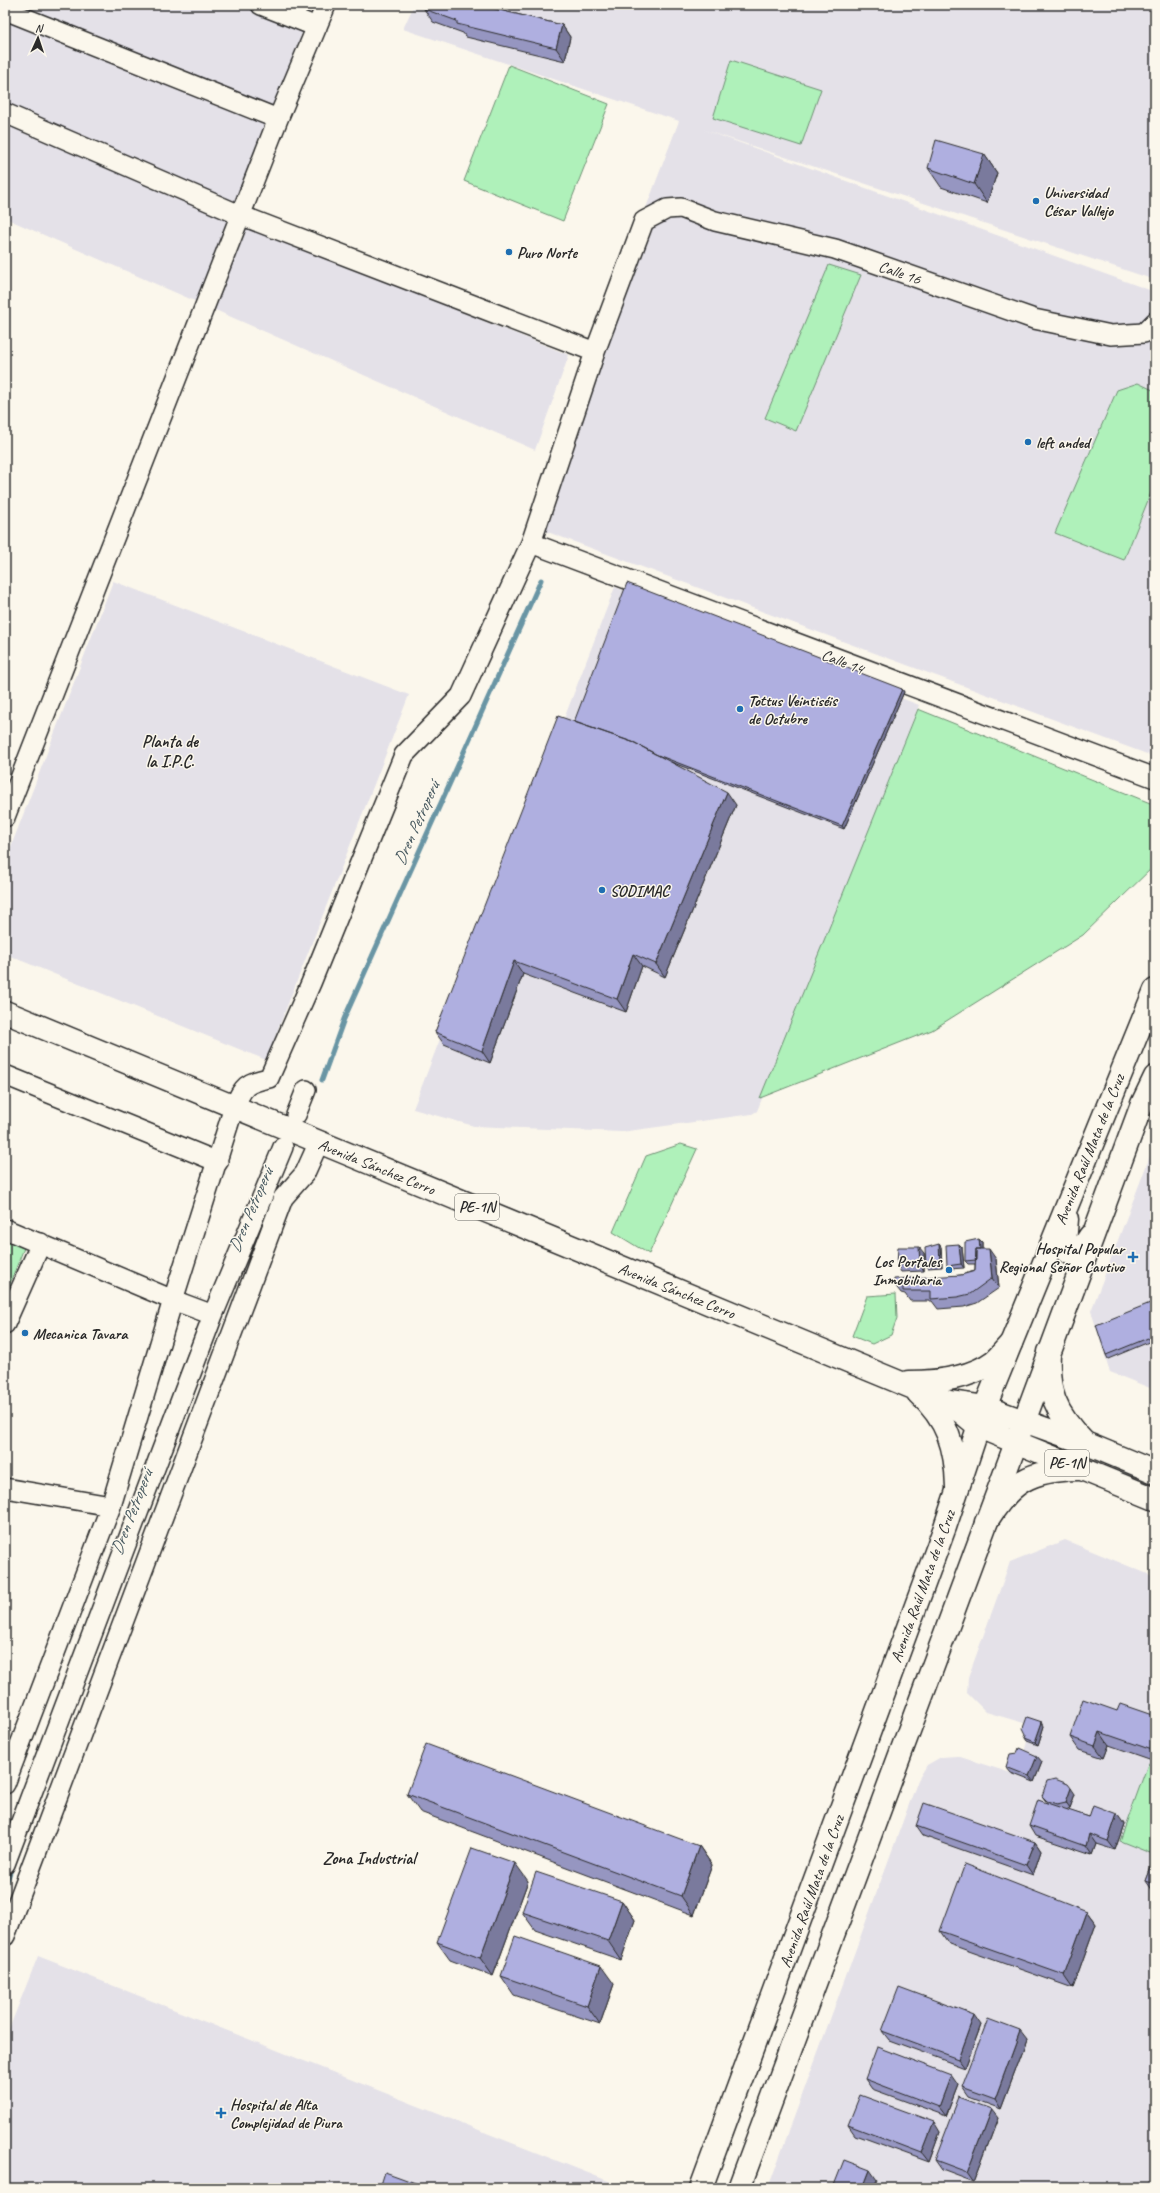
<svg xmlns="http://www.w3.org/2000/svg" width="1160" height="2193" viewBox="0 0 1160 2193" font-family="Caveat,sans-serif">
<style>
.built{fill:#e4e1e8}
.green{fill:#aff1ba;stroke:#6d8e72}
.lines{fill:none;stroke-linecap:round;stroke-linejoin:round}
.stream{stroke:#6995a4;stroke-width:5}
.minor-casing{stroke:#2b2b2b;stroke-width:22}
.primary-casing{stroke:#2b2b2b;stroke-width:25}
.trunk-casing{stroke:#2b2b2b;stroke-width:25}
.minor{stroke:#fbf7ec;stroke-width:19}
.primary{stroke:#fbf7ec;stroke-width:22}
.trunk{stroke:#fbf7ec;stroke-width:22}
.wall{fill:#9696c1;stroke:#2b2b2b}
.shaded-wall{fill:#7a7a9d;stroke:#2b2b2b}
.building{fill:#afafe0;stroke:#2b2b2b}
.poi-dot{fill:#1f6fb2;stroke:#fbf7ec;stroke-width:1.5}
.labels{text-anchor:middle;stroke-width:3;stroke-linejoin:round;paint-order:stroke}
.shield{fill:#fbf7ec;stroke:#696865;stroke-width:1}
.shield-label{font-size:15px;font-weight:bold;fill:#2b2b2b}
.poi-label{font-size:16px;font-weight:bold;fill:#2b2b2b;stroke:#fbf7ec;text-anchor:start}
.street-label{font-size:16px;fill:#2b2b2b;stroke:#fbf7ec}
.neighbourhood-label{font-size:17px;font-weight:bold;fill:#2b2b2b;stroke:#fbf7ec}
.water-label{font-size:17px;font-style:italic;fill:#45575e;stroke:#fbf7ec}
</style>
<rect width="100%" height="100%" fill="#fbf7ec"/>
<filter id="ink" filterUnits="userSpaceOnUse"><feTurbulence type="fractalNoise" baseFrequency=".025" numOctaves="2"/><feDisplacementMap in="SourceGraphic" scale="8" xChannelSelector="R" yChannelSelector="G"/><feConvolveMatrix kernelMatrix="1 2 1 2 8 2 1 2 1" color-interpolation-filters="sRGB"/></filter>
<g filter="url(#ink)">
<path class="built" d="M5 5H313L229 219 569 355 535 450 5 218Z
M414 5H1155V280L704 130 1155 292V757L526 524 679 121 403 29Z
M113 581 409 695 266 1060 5 954V862Z
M615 587 919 705 757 1111 752 1114 621 1132 474 1126 413 1109Z
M1155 1143V1390L1110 1372 1091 1311Z
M1065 1540 1155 1577V2188H768L918 1780 927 1765 941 1757 957 1756 1011 1773 1022 1759 1028 1738 1027 1724 986 1712 967 1693 968 1678 1010 1562Z
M38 1956 626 2188H5V2039Z"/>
<path class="green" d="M731 60 821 89 801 146 713 118Z
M509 65 609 104 563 221 464 181Z
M829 265 861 275 796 431 765 418Z
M1138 383 1155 391V483L1124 560 1055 533 1117 390Z
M918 709 1155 805V865L1083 935 932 1030 760 1098Z
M681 1144 697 1149 649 1254 613 1232 646 1156Z
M5 1234 26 1243 5 1296Z
M896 1294 897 1318 891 1335 872 1344 852 1336 867 1296Z
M1148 1764 1155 1767V1855L1120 1841Z"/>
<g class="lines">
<path class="stream" d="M322 1080 344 1019 541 580
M5 1885 12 1867"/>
<g class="minor-casing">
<path id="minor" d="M261 5 317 27
M5 10 278 119
M5 113 240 215 595 352
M531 543 1155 778
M5 817 278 119 326 5
M5 1075 218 1162
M296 1115 306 1090
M5 1229 173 1300 213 1315
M5 1324 41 1243
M5 1488 111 1506
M5 1784 111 1506 173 1300 234 1107C244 1085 246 1083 269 1078L311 983 404 755 461 696 531 543 595 352 644 221 667 209 681 208 715 221 835 249 1034 319 1111 335 1144 333 1155 322
M5 1864 213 1315 283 1147
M5 1936 283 1198 305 1173 319 1142"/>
</g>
<g class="primary-casing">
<path id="primary" d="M1067 1219 1065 1243 1067 1252 1072 1254 1082 1248 1090 1236
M701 2188 945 1527 985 1407 1155 990
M739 2188 1142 1104 1155 1077"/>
</g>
<g class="trunk-casing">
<path id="trunk" d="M5 1012 911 1387 949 1402 985 1407 1085 1443 1155 1472
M1049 1352C1047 1392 1055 1413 1083 1441
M908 1382C937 1382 970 1379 994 1361 1000 1356 1006 1348 1011 1343
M918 1393C948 1420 956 1448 957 1487
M949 1402 979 1427 1155 1499
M986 1522C1011 1482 1029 1470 1078 1469"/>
</g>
<use href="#minor" class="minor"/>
<use href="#primary" class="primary"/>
<use href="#trunk" class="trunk"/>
</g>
<path class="wall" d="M506 5 504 11 562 25 570 37 565 61 466 37 463 33 433 22 424 9Z
M984 154 997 173 987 203 941 187 928 168Z
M902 689 904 692 844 829 671 762 736 805 665 977 642 966 626 1012 523 974 490 1063 444 1044 435 1032 574 722Z
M979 1239 982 1242V1249L996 1259 999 1288 977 1303 964 1307 938 1309 932 1301H910L905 1294 901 1293 894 1284 961 1275 975 1271V1264H968L965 1261Z
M939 1244 941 1247 942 1267 928 1268 926 1265Z
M962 1247 964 1268 949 1269 947 1266Z
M924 1253V1271L901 1272 897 1265Z
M1155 1301V1354L1153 1351 1149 1342 1108 1359 1106 1355Z
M1117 1711 1155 1716V1761L1109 1745 1104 1758 1079 1750 1070 1737Z
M1044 1726 1038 1745 1027 1741 1025 1738 1026 1734Z
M1042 1762 1034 1782 1011 1773 1006 1767Z
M407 1794 699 1846 712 1865 694 1915 420 1812Z
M1075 1794 1070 1808 1066 1810 1089 1817 1124 1824 1115 1850 1096 1844 1092 1855 1035 1836 1029 1826 1048 1804 1042 1796Z
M916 1826 1035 1842 1041 1851 1033 1875 923 1836Z
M1155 1857V1891H1153L1146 1881Z
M528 1881 493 1976 450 1960 437 1942Z
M622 1901 635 1920 621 1960 535 1930 522 1912Z
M1087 1912 1096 1924 1073 1988 949 1944 940 1931Z
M501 1976 614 1984 600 2024 514 1995Z
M981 2025 965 2068 889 2040 882 2031Z
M1027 2040 1001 2109 969 2097 962 2087Z
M865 2079 958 2085 946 2116 872 2089Z
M998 2118 974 2182 942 2170 935 2160Z
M848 2125 940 2132 929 2162 855 2135Z"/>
<path class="shaded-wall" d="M492 5H506L500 20 491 8Z
M562 25 570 37 565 61 556 48Z
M984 154 997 173 987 203 974 184Z
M902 689 904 692 844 829 842 826Z
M727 792 736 805 665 977 656 964Z
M633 954 642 966 626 1012 617 999Z
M514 961 523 974 490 1063 482 1051Z
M979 1239 982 1242V1263L980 1259Z
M939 1244 941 1247 942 1267 940 1264Z
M959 1244 962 1247 964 1268 961 1264Z
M919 1247 924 1253V1271L920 1264Z
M989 1249 996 1259 999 1288 992 1278Z
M1042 1722 1044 1726 1038 1745 1035 1742Z
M1100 1732 1109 1745 1104 1758 1095 1746Z
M1037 1756 1042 1762 1034 1782 1029 1776Z
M1071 1788 1075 1794 1070 1808 1066 1802Z
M1117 1814 1124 1824 1115 1850 1108 1841Z
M1089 1834 1096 1844 1092 1855 1086 1846Z
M1035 1842 1041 1851 1033 1875 1026 1865Z
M699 1846 712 1865 694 1915 681 1896Z
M515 1863 528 1881 493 1976 480 1958Z
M622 1901 635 1920 621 1960 608 1941Z
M1087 1912 1096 1924 1073 1988 1064 1975Z
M601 1966 614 1984 600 2024 587 2006Z
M974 2015 981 2025 965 2068 958 2059Z
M1020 2031 1027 2040 1001 2109 995 2099Z
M951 2075 958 2085 946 2116 939 2107Z
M991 2109 998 2118 974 2182 967 2172Z
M934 2122 940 2132 929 2162 922 2153Z
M870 2170 877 2180 873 2188H863Z
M418 2184 421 2188H417Z"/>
<path class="building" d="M425 5H492L491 8 562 25 556 48 457 24V21L424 9Z
M936 140 984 154 974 184 928 168Z
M627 583 902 689 842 826 655 754 635 743 574 722Z
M558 716 635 743 727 792 656 964 633 954 617 999 514 961 482 1051 435 1032Z
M979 1239 980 1249H976V1260L965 1261V1242Z
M939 1244 940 1264 926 1265 925 1248Z
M959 1244 961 1264 947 1266 946 1245Z
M898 1247H919L920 1264 897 1265Z
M976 1249H989L992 1278 970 1294 957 1297 931 1299V1291H903V1285L894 1284V1279L961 1275 975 1271Z
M1155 1301V1350L1153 1351 1148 1338 1106 1355 1096 1325Z
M1083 1699 1117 1711 1120 1704 1155 1716V1751L1100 1732 1095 1746 1070 1737Z
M1027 1717 1042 1722 1035 1742 1025 1738 1026 1734 1023 1728Z
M426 1744 699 1846 681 1896 407 1794Z
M1019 1748 1037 1756 1029 1776 1006 1767 1010 1754 1017 1753Z
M1055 1779 1068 1784 1071 1788 1066 1802 1057 1804 1047 1801 1042 1796 1047 1781Z
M1038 1800 1089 1817 1093 1805 1117 1814 1108 1841 1089 1834 1086 1846 1029 1826Z
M924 1803 1035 1842 1026 1865 916 1826Z
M472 1848 515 1863 480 1958 437 1942Z
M1155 1857V1884L1146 1881Z
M965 1864 1087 1912 1064 1975 940 1931Z
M536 1872 622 1901 608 1941 522 1912Z
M515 1936 601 1966 587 2006 501 1976Z
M899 1987 974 2015 958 2059 882 2031Z
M988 2019 1020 2031 995 2099 962 2087Z
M877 2047 951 2075 939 2107 865 2079Z
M860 2095 934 2122 922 2153 848 2125Z
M959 2097 991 2109 967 2172 935 2160Z
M844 2160 870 2170 863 2188H833Z
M385 2172 418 2184 417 2188H380Z"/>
</g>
<g class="poi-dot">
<circle cx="1036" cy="201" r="4"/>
<circle cx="509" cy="252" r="4"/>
<circle cx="1028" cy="442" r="4"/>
<circle cx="740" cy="709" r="4"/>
<circle cx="602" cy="890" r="4"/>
<path d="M1131 1251h4v4h4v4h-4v4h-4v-4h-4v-4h4z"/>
<circle cx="949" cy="1270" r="4"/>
<circle cx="25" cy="1333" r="4"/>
<path d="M219 2107h4v4h4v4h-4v4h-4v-4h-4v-4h4z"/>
</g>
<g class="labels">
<g class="shield">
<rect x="455" y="1194" width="44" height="26" rx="3"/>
<rect x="1045" y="1450" width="44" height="26" rx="3"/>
</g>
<g class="shield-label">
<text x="477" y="1212">PE-1N</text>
<text x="1067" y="1468">PE-1N</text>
</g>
<g class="poi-label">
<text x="1044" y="198">Universidad<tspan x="1044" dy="18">César Vallejo</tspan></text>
<text x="517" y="258">Puro Norte</text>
<text x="1036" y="448">left anded</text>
<text x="748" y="706">Tottus Veintiséis<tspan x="748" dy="18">de Octubre</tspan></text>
<text x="610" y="896">SODIMAC</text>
<text x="1124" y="1254" text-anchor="end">Hospital Popular<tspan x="1124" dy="18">Regional Señor Cautivo</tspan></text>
<text x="941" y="1267" text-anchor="end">Los Portales<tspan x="941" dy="18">Inmobiliaria</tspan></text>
<text x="33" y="1339">Mecanica Tavara</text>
<text x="230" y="2110">Hospital de Alta<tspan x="230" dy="18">Complejidad de Piura</tspan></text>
</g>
<g class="street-label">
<text transform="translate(900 272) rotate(19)" y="6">Calle 16</text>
<text transform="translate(843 661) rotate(21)" y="6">Calle 14</text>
<text transform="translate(1089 1149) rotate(-68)" y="6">Avenida Raúl Mata de la Cruz</text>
<text transform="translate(377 1166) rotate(22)" y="6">Avenida Sánchez Cerro</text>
<text transform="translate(677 1290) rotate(22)" y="6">Avenida Sánchez Cerro</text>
<text transform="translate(922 1586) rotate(-70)" y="6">Avenida Raúl Mata de la Cruz</text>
<text transform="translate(811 1891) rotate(-70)" y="6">Avenida Raúl Mata de la Cruz</text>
</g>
<g class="neighbourhood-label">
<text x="170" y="747">Planta de<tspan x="170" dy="20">la I.P.C.</tspan></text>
<text x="369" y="1864">Zona Industrial</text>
</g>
<g class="water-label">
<text transform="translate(416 823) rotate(-66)" y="6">Dren Petroperú</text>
<text transform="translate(250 1210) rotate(-67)" y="6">Dren Petroperú</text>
<text transform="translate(131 1512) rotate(-69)" y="6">Dren Petroperú</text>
</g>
</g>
<rect width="1160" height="2193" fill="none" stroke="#fbf7ec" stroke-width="20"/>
<rect x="10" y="10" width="1140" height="2173" fill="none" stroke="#2b2b2b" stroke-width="1.5" filter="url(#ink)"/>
<g transform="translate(38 38) rotate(3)" stroke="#fbf7ec" stroke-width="3" paint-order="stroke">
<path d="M0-3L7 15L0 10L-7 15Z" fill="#2b2b2b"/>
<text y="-6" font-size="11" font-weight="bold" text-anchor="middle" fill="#2b2b2b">N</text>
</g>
</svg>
